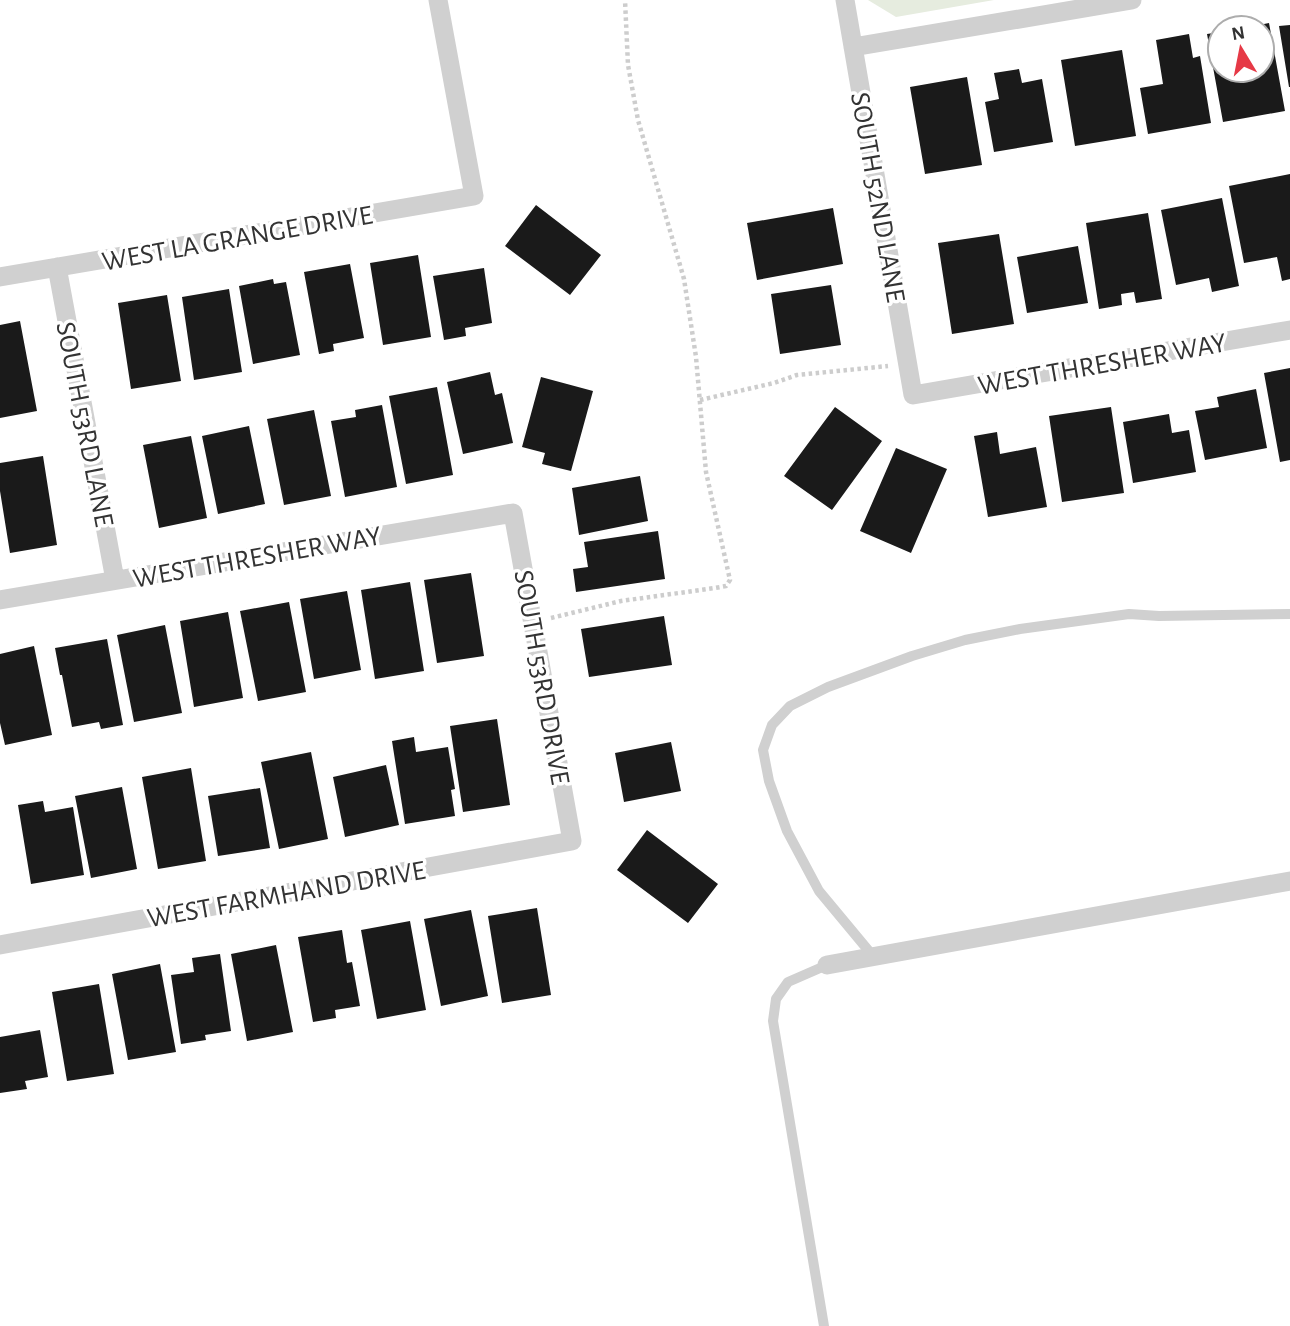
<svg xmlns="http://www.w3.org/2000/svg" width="1290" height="1326" viewBox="0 0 1290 1326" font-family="'Alegreya Sans',sans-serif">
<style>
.green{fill:#e6ecdf}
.building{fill:#1a1a1a}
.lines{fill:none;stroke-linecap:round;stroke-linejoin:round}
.path{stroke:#cdcdcd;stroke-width:4.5;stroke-dasharray:3.5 3.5;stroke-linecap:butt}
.service{stroke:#d0d0d0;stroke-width:10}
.minor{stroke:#d0d0d0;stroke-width:19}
.labels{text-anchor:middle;stroke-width:7;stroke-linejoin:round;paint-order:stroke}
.street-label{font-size:28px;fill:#333;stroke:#fff}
</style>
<rect width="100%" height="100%" fill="#fff"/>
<path class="green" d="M868 0H994L896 17Z"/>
<path class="building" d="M1269 23 1285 111 1223 122 1207 34 1220 32V70H1262V28H1249V27Z
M1290 25V87H1289L1279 26Z
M1189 34 1193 58 1200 56 1211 123 1148 134 1140 88 1163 84 1156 40Z
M1122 50 1136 136 1075 146 1061 60Z
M1019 69 1022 83 1042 79 1053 142 994 152 985 102 999 99 994 73Z
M967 77 982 165 925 174 910 87Z
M1290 174V279L1282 281 1277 257 1244 263 1229 186Z
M1222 198 1239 286 1212 292 1209 278 1176 285 1161 210Z
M536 205 601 255 570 295 505 246Z
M833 208 843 264 757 280 747 223Z
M1148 213 1162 299 1136 303 1134 292 1121 294 1122 305 1099 309 1086 223Z
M999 234 1014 324 952 334 938 243Z
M1078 246 1088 303 1027 313 1017 257Z
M418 255 431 337 383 345 370 263Z
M350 264 364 338 333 344 334 351 319 354 304 272Z
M484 268 492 323 465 328 466 336 444 340 433 276Z
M273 279 274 284 286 282 300 355 253 364 239 286Z
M831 285 841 345 780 354 771 294Z
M229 289 242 372 194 380 182 297Z
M167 295 181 381 131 389 118 303Z
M20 321 37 411 0 418V325Z
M1290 368V460L1280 462 1264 373Z
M490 372 495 395 502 393 513 443 463 454 447 382Z
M541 377 593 391 571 471 542 464 545 453 522 447Z
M437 387 453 475 406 484 389 396Z
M1256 389 1267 448 1205 460 1195 411 1219 407 1217 397Z
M382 405 397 487 345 497 331 421 356 417 355 410Z
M835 407 882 441 832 510 784 476Z
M1111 407 1124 493 1062 502 1049 416Z
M314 410 331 496 284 505 267 419Z
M1169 414 1172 433 1189 430 1196 472 1133 483 1123 422Z
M249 426 265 504 218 514 202 436Z
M997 432 1000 454 1036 447 1047 507 988 517 974 436Z
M191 436 207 518 159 528 143 445Z
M896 448 947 469 911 553 860 531Z
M43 456 57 545 10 553 0 491V463Z
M640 476 648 521 579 535 572 488Z
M658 531 665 579 576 592 573 569 588 567 584 542Z
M471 573 484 656 437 663 424 580Z
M410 582 424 671 375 679 361 590Z
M347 591 361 670 314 679 300 599Z
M289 602 306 692 258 701 240 611Z
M228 612 243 698 194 707 180 621Z
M664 616 672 665 589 677 581 629Z
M165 625 182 713 134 722 117 635Z
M107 639 123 725 101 729 99 722 72 727 62 675H60L55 648Z
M34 646 52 735 5 745 0 723V654Z
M497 719 510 805 463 812 450 726Z
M414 737 416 752 448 747 455 789 451 790 455 816 405 824 392 741Z
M671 742 681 791 624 802 615 753Z
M311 752 328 839 279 849 261 762Z
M386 765 399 825 345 837 333 777Z
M191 768 206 861 158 869 142 777Z
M122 787 137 869 91 878 75 796Z
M260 788 270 848 218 856 208 796Z
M43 801 45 812 73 807 84 875 31 884 18 805Z
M647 830 718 884 688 923 617 870Z
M537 908 551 995 502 1003 488 916Z
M471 910 488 996 441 1006 424 919Z
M410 921 426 1010 377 1019 361 930Z
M342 930 347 963 352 962 360 1006 335 1010 336 1018 313 1022 298 937Z
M276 945 293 1032 247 1041 231 954Z
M220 954 231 1031 205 1035 206 1040 181 1044 171 975 194 972 192 958Z
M160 964 176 1052 128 1060 112 974Z
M99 984 114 1074 67 1081 52 992Z
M40 1030 48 1077 25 1081 27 1089 0 1093V1037Z"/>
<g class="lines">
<path class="path" d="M700 400 774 383 797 375 888 366
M551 618 621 601 715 588 726 586 730 580 706 472 696 357 684 279 638 120 628 65 625 0"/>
<path class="service" d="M873 956 819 891 787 831 769 781 763 750 772 725 790 706 828 687 912 656 965 640 1020 629 1129 614 1159 616 1290 614
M824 1326 773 1021 776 999 788 982 827 965"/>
<path class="minor" d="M845 0 913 395 1290 330
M853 47 1132 0
M57 267 115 580
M0 277 474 196 438 0
M0 600 513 513 572 841 0 945
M827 965 1290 881"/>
</g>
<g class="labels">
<g class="street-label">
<text transform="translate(879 197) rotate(80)" y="10">SOUTH 52ND LANE</text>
<text transform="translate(237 237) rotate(-10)" y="10">WEST LA GRANGE DRIVE</text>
<text transform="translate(1102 363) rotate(-10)" y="10">WEST THRESHER WAY</text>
<text transform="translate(86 424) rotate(79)" y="10">SOUTH 53RD LANE</text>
<text transform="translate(257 556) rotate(-10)" y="10">WEST THRESHER WAY</text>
<text transform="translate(543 677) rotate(80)" y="10">SOUTH 53RD DRIVE</text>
<text transform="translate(286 893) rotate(-10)" y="10">WEST FARMHAND DRIVE</text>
</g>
</g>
<g transform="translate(1241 49) rotate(350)"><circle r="33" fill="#ffffff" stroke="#adadad" stroke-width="2"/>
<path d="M0-5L12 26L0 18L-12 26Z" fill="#e63946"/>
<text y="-10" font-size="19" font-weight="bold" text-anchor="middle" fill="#333333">N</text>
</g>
</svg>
